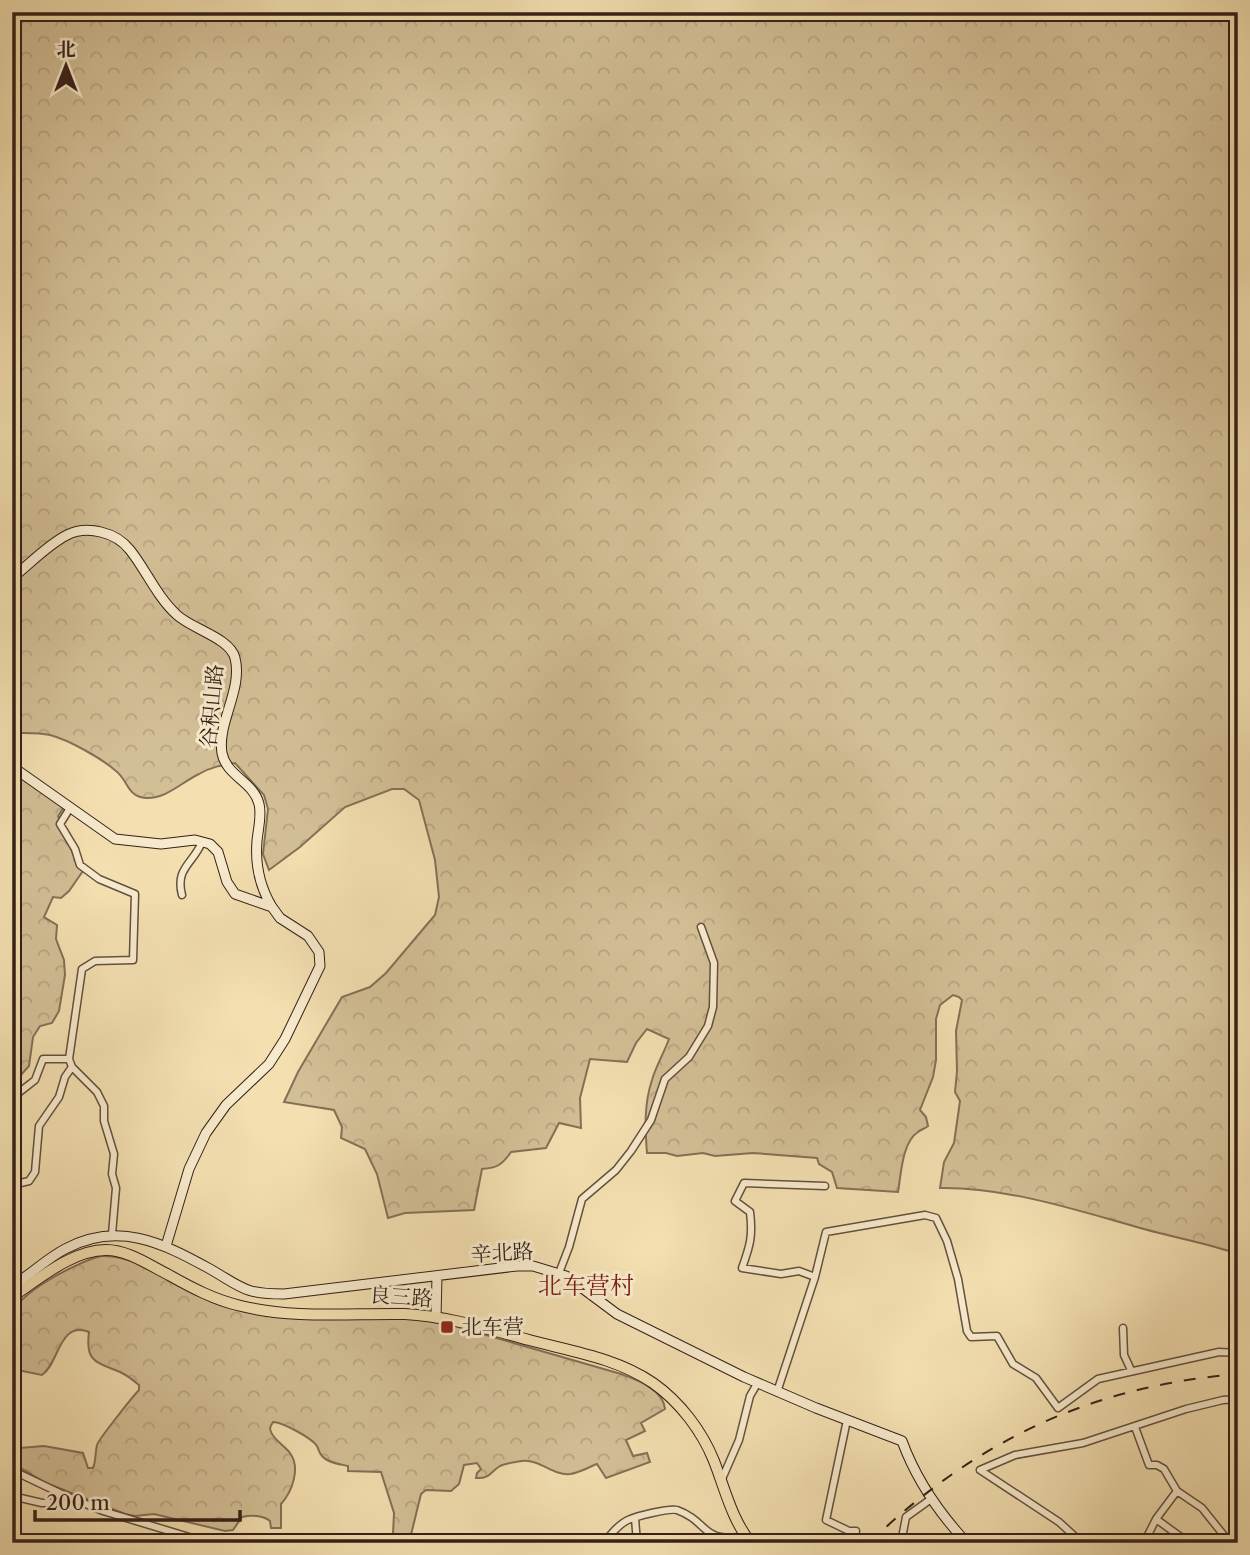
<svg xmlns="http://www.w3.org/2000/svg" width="1250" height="1555" viewBox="0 0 1250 1555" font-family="'Libre Caslon Text','Noto Serif SC',serif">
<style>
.forest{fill:url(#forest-crowns);stroke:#847057;stroke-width:2}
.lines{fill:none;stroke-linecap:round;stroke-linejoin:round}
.street-casing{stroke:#64503e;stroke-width:9}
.secondary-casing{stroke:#352018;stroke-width:11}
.primary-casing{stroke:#352018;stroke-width:12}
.street{stroke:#f7eacc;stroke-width:6}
.secondary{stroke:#f7eacc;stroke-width:9}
.primary{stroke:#f3dfb0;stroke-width:10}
.rail{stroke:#352018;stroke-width:2;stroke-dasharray:12 12;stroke-linecap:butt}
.poi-dot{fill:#8f2418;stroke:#f7eacc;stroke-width:2.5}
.labels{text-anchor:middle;stroke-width:6;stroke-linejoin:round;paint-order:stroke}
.street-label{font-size:21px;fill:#352018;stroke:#f7eacc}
.poi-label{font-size:21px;fill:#352018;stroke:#f7eacc;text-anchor:start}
.quarter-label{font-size:24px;fill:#7a1f14;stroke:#f7eacc}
</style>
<defs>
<pattern id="forest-crowns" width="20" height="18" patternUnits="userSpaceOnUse" patternTransform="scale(1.75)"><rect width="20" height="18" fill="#d3bf96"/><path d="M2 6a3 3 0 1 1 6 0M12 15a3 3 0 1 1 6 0" fill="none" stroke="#b6a481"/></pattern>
</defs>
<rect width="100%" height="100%" fill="#f3dfb0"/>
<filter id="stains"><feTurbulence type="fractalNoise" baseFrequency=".00286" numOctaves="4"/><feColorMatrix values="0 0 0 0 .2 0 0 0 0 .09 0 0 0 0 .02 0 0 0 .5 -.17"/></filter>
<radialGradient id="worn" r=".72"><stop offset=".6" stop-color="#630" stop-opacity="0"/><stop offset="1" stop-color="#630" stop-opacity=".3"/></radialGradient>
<path class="forest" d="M12 12H1238V1254C1207 1243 1176 1238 1144 1229 1079 1211 1008 1187 940 1188L944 1162 954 1143 960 1101 955 1092 957 1071 956 1031 962 1000 959 997 953 995 940 1005 936 1019V1060L933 1077 920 1110 926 1117 928 1126C925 1129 921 1129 918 1132 902 1142 901 1175 898 1192L837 1188 832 1172 819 1164 817 1158 753 1153 715 1156 703 1153 677 1156 666 1153H647C645 1128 644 1104 652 1080 656 1066 664 1053 669 1039L647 1029 636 1043 627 1062 590 1059 580 1098 581 1128 559 1123 546 1148 511 1152C502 1165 497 1168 482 1169L474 1210 405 1213 388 1218 377 1174 365 1149 341 1138 342 1127 334 1110 284 1102 298 1072 342 997 370 987 386 973 435 915 439 897 435 860 419 800 404 789H392L345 807 300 847 269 870 263 854 268 809 264 795 235 763C222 765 211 767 199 774 182 782 166 799 146 798 127 797 128 780 116 771 101 758 69 740 50 735 38 732 24 733 12 733Z
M12 772 66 804 58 816 75 859 85 868 69 891 61 898 53 897 44 917 57 925 56 939 64 960 65 975 59 1011 52 1023 40 1026 33 1037 29 1066 12 1085Z
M101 1256C147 1254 189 1300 234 1309 253 1312 274 1311 293 1312 342 1314 392 1316 441 1322L621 1374C637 1380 663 1389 665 1409L641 1423 645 1431 626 1440 633 1456 647 1453 650 1462 606 1478 597 1464C589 1467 579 1473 570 1474 553 1476 540 1459 522 1461 516 1462 506 1463 500 1466 490 1472 490 1479 476 1478L477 1473 481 1469 477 1463 464 1465 459 1484 451 1491 426 1490 421 1494 409 1543H385L393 1534 394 1513 381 1472 348 1471V1466C340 1464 328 1463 322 1456 319 1453 319 1450 317 1446 312 1438 282 1422 273 1422 271 1426 269 1427 271 1432 274 1440 285 1446 290 1453 301 1468 292 1492 281 1504V1528H271L270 1521C262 1515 252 1515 242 1517L233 1530 225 1531 154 1514 135 1516 125 1514 46 1483 12 1463V1443L20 1448 44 1446 83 1453 88 1468H93C96 1461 95 1453 97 1445 98 1440 134 1395 139 1390V1385C133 1380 127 1375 120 1372 96 1362 85 1362 89 1332 59 1320 59 1364 42 1375L12 1369C12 1354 9 1329 12 1315 18 1292 80 1261 101 1256Z"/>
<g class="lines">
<g class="street-casing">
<path id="street" d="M182 895C175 868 193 864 202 842
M69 1059 82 969 95 961 133 960 135 894 99 879 80 865 75 849 60 824 70 808
M12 1098 35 1080 43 1059H69L72 1067 97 1092 104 1106V1121L114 1154 112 1174 116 1188 112 1234
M12 1185 29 1181 35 1172 39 1126 59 1097 65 1077 72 1067
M559 1273 569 1247 582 1199 616 1170 631 1151 651 1120 665 1079 689 1057 708 1026 713 1007 714 963 701 927
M815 1277 799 1271 781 1274 742 1268C750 1246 753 1236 750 1212L735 1201 744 1183 825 1186
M1123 1328 1124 1355 1131 1370
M777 1392 815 1277 826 1232 925 1215 936 1218 947 1241 958 1279 967 1331 971 1337 997 1336 1013 1364 1036 1378 1058 1408 1098 1379 1219 1352 1238 1353
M847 1420 826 1520 849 1531H856
M1135 1427 1149 1465H1157L1164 1469 1177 1491 1202 1508 1230 1543
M12 1467 20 1474 66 1496 103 1511 209 1543
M722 1479 739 1440 750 1396 757 1384
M12 1496 42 1503 75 1502
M635 1518 637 1543
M1156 1519 1189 1543
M604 1543C610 1535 619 1524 628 1520 637 1516 669 1508 677 1510 710 1522 700 1544 746 1536
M901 1543 906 1517 931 1499
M1082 1543 1059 1522 980 1470 1015 1455 1083 1443 1186 1409 1223 1400 1238 1399
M1144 1543 1156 1519 1177 1491"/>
</g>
<g class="secondary-casing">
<path id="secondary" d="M12 578C29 565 47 545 67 535 87 525 116 532 130 550 146 570 157 597 177 615 192 629 230 638 235 658 243 690 217 722 222 753 226 776 254 782 259 804 262 816 258 829 257 841 255 865 260 887 272 907
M12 771 17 770 115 839 161 844 195 840 210 844 218 852 227 882 235 894 272 907 280 918 308 936 319 952 320 966 285 1039 269 1064 226 1105 206 1133 189 1169 166 1246
M12 1286C30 1275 46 1259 65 1249 118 1221 161 1242 210 1269 243 1288 244 1294 284 1294L517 1266H533L566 1276 617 1314 744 1377 816 1408 902 1441C916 1479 939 1513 967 1543
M436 1318 437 1276"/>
</g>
<g class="primary-casing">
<path id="primary" d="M12 1297C39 1279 72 1250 106 1250 128 1250 149 1265 169 1275 192 1288 215 1300 241 1306 293 1319 351 1313 405 1314 447 1316 488 1329 529 1340 570 1351 617 1358 653 1383 680 1402 702 1431 714 1461 725 1489 732 1520 751 1543"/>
</g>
<use href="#street" class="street"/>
<use href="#secondary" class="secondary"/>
<use href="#primary" class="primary"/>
<path class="rail" d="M869 1543C975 1441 1091 1386 1238 1374"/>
</g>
<rect class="poi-dot" x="440" y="1320" width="14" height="14" rx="3.5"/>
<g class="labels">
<g class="street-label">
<text transform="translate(212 706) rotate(-85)" y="7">谷积山路</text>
<text transform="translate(502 1253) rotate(-3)" y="7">辛北路</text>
<text transform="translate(401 1297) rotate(4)" y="7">良三路</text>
</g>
<g class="poi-label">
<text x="461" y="1334">北车营</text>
</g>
<g class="quarter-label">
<text x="586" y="1294">北车营村</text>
</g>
</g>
<rect width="1250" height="1555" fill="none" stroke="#f3dfb0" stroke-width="42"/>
<rect x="14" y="14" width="1222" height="1527" fill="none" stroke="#352018" stroke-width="3.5"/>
<rect x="21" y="21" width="1208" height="1513" fill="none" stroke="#352018" stroke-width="2"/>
<g transform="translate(66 66)" stroke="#f7eacc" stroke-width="5" paint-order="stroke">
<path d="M0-5L12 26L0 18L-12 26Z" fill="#352018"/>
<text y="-10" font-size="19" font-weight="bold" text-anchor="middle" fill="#352018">北</text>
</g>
<path d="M35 1510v10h205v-10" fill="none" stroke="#352018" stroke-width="3.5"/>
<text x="46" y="1510" font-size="21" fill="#352018" stroke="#f7eacc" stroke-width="5" paint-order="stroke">200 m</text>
<rect width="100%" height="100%" filter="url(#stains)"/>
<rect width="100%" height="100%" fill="url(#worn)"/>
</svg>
